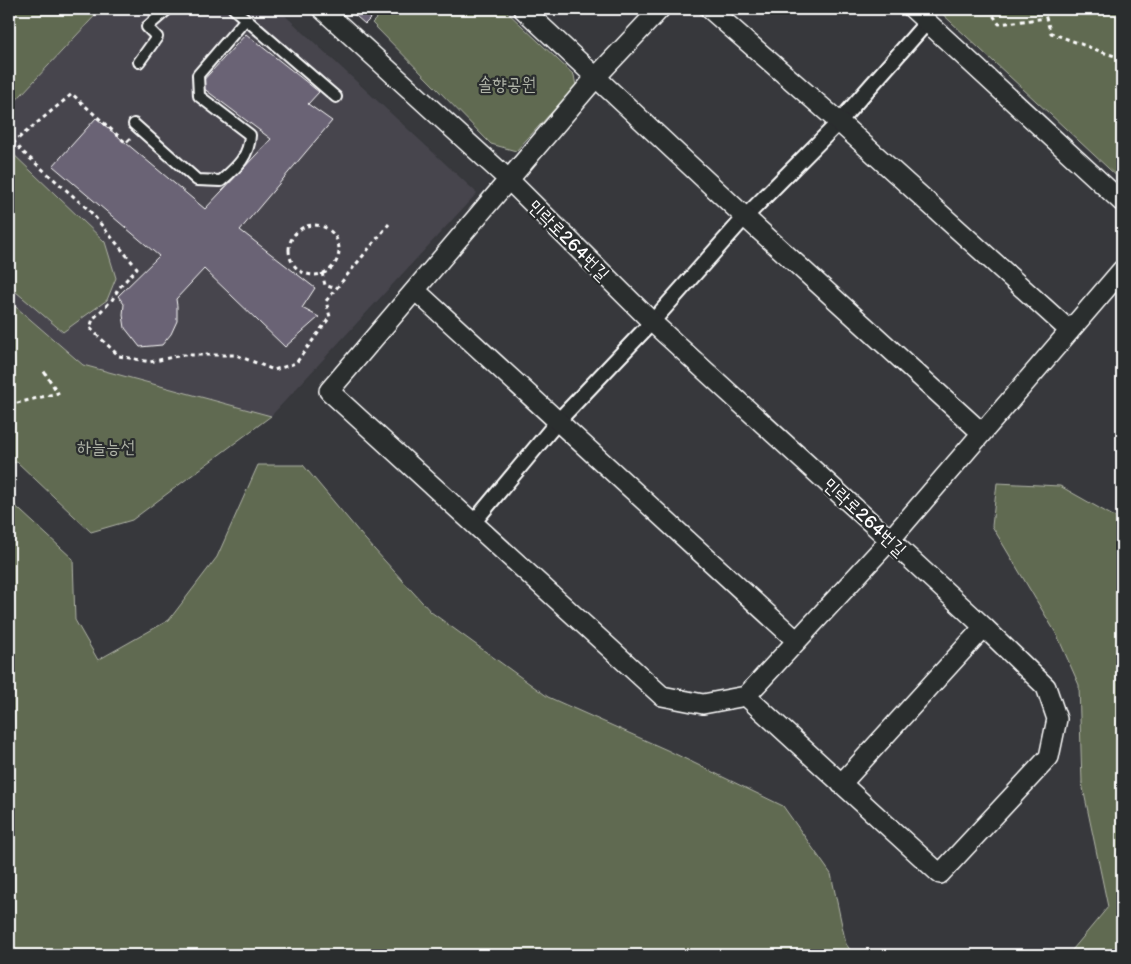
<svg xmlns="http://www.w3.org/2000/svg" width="1131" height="964" viewBox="0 0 1131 964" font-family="'Balsamiq Sans','Poor Story',sans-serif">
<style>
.built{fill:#47454d}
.green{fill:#616a51;stroke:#b0b4a8}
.building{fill:#6b6374;stroke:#fff}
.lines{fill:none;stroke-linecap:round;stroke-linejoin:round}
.service-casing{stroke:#fff;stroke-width:14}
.pedestrian-casing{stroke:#fff;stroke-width:18}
.minor-casing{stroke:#fff;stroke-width:22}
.path{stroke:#fff;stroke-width:3;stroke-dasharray:4 4;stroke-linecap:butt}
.service{stroke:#2a2d2e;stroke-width:10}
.pedestrian{stroke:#2a2d2e;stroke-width:14}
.minor{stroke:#2a2d2e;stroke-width:19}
.labels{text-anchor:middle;stroke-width:4.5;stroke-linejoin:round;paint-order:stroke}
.park-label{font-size:18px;fill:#b0b4a8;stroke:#2a2d2e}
.street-label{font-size:18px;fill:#fff;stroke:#2a2d2e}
</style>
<rect width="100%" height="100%" fill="#37383c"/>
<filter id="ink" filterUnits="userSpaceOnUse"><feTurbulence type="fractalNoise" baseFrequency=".02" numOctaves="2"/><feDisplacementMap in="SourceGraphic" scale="10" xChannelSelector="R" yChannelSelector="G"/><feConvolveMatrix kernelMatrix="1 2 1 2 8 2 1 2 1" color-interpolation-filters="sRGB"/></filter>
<g filter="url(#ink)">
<path class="built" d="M101 9H278L477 193 271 416 83 365 9 301V108Z"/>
<path class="green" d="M9 9H101L9 108Z
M386 9H504L574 75 576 86 516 151 491 144 372 23Z
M937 9H1122V181Z
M9 150 105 242 116 278 107 300 63 332 9 286Z
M9 301 83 365 271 416 132 520 91 532 17 462 9 464Z
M258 465H303L365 539 431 612 548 697 667 750 783 806 831 874 846 944 854 955H9V500L73 559 75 620 98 660 169 620 217 557Z
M997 483 1060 486 1122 521V955H1068L1108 907 1082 783 1079 685 1057 635 992 526Z"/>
<path class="building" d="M348 9H380L365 24Z
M246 34 319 92 308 104 332 121 240 230 315 288 302 308 319 317 285 347 204 269 176 299 177 306V321L171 334 162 345 140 347 125 328 123 315 124 304 118 296 159 256 53 166 96 118 205 209 271 139 199 85Z"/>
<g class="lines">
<g class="service-casing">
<path id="service" d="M234 9 336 97
M139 62 157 37 147 27 168 9
M134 124 197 180 221 181C237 167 249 157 250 135L199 96 198 75 246 19"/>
</g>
<g class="pedestrian-casing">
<path id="pedestrian" d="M473 523 558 421 652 322 745 217 839 122 927 22"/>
</g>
<g class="minor-casing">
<path id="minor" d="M322 9 509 180 652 322 890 540 984 627 1046 687 1057 719 1049 757 940 874 746 696
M523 9 745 217 982 433
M660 9 596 77 329 391 662 696 703 704 746 696 890 540 1122 270
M710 9 839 122 1070 331
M913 9 1122 202
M415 290 797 641
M841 784 984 627"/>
</g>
<path class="path" d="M989 9 999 24 1046 18
M1043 9 1051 33 1105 53 1122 58
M130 139 126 143 72 94 14 142 25 154 89 210 137 268 119 288 112 300 93 319 90 328 119 356 150 362 182 355H236L274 370 296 363 330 317 326 301 389 224
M289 250a25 25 0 1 1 50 0a25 25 0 1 1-50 0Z
M322 273 325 285 336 289
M9 405 58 393 43 370"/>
<use href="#service" class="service"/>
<use href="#pedestrian" class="pedestrian"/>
<use href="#minor" class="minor"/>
</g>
</g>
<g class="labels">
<g class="park-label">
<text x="507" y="90">솔향공원</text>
<text x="106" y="453">하늘능선</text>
</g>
<g class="street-label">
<text transform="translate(569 240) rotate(45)" y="6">민락로264번길</text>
<text transform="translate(865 517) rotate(43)" y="6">민락로264번길</text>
</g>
</g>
<rect width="1131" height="964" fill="none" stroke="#2a2d2e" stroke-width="30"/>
<rect x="15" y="15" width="1101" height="934" fill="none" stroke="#fff" stroke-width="2" filter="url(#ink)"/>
</svg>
